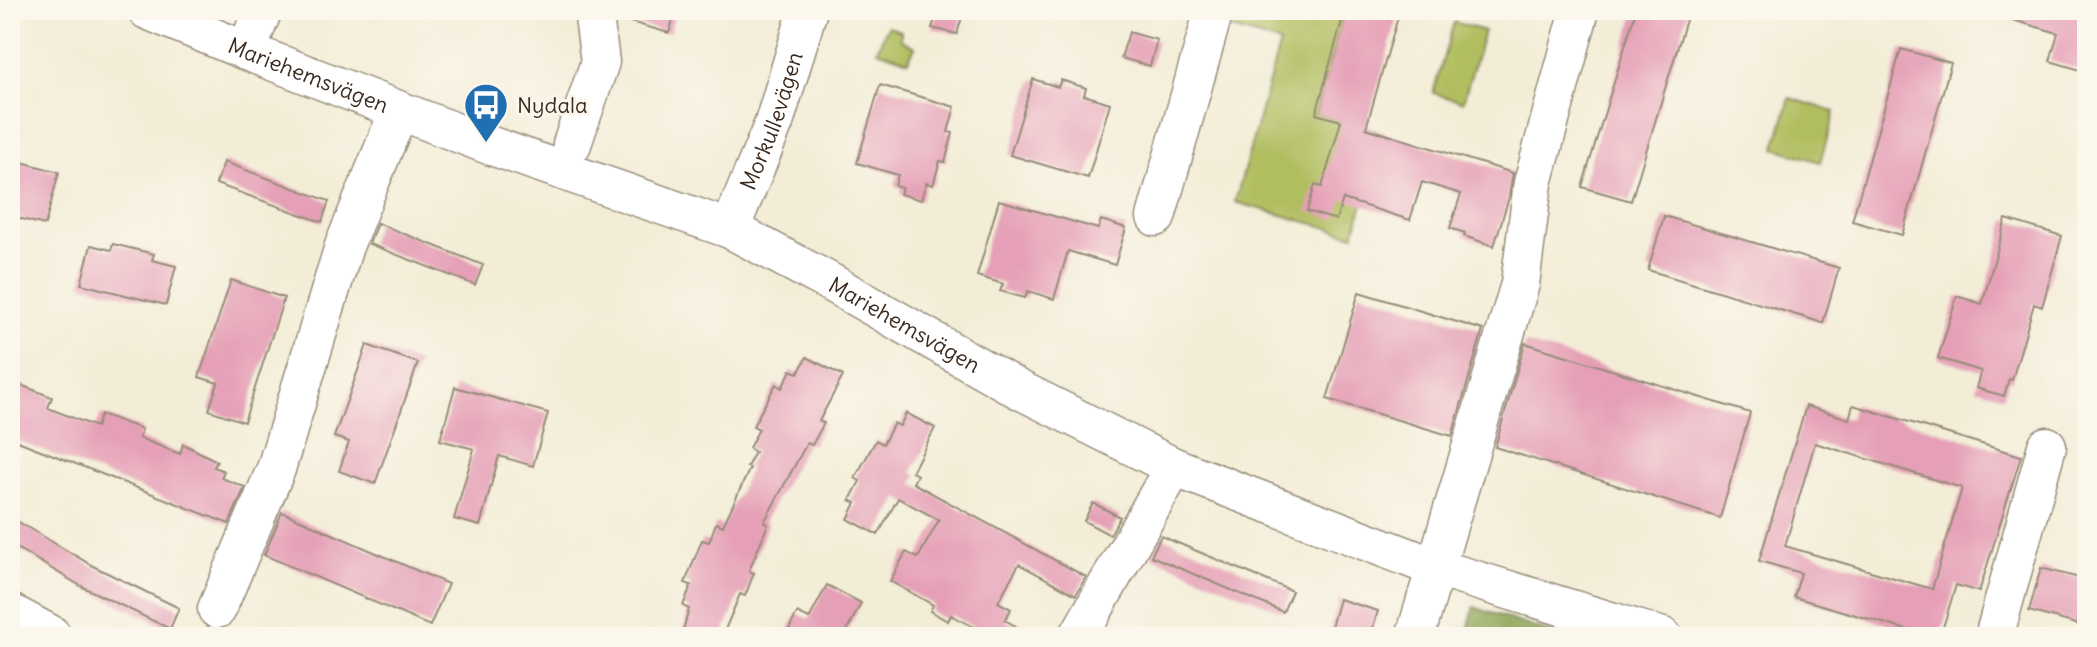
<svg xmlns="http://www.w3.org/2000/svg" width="2097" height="647" viewBox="0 0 2097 647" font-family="Delius,sans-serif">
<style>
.green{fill:#b1be60;stroke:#76743f;stroke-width:2}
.forest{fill:#8ca556;stroke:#64683a;stroke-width:2}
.building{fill:#e59fb6;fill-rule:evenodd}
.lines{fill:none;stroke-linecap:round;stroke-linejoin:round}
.minor-casing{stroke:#978c7a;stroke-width:41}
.highway-casing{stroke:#978c7a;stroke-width:47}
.minor{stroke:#fff;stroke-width:38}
.highway{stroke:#fff;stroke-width:44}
.labels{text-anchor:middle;stroke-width:6;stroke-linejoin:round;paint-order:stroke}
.street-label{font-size:22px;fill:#3b2a1e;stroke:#fbf7ec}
.poi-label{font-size:22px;fill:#3b2a1e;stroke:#fbf7ec;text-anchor:start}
</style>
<rect width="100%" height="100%" fill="#fbf7ec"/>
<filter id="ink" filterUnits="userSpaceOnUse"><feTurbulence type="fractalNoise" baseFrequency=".0125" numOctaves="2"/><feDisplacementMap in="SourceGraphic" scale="16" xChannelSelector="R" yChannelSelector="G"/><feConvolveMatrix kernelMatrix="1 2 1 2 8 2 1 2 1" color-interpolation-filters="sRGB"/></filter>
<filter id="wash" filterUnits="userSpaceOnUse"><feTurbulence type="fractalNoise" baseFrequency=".006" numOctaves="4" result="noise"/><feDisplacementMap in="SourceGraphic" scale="32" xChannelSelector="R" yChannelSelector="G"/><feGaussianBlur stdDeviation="1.8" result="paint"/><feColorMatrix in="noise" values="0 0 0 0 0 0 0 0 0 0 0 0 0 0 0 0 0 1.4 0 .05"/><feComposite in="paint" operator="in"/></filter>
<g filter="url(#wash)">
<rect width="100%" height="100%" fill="#f3edd7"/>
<path class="green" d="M1214 10H1345L1316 113 1383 133 1354 235 1235 202 1280 43 1211 23Z
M1454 22 1484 31 1463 102 1433 93Z
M888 26 901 31V40L915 47 908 61 877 50Z
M1790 98 1835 112 1820 162 1775 148Z"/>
<path class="forest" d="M1474 607 1562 637H1466Z"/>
<g id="blocks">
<path class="building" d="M615 10H676L669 33 616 18Z
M938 10H964L957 34 932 28Z
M1345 10H1400L1366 128 1513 173 1509 197 1494 246 1464 236 1465 233 1450 228 1461 194 1422 182 1410 220 1343 199 1336 220 1307 211 1315 185 1322 187 1341 121 1316 114Z
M1636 10H1689L1631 201 1582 187Z
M2000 10H2087V72L2050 61 2058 33 1999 16Z
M1129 32 1157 40 1150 66 1121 58Z
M1901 49 1951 63 1902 235 1852 221Z
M1033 79 1058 87 1061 80 1086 88 1084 95 1110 103 1088 178 1010 155Z
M880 85 955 107 948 132 953 133 945 162 940 161 933 185 926 183 921 200 900 194 902 188 895 186 898 175 857 163Z
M10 159 59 172 45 225 10 216Z
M224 162 329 201 322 222 216 184Z
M999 200 1098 229 1101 220 1126 228 1115 265 1068 251 1054 299 1028 291 1025 298 1000 291 1003 284 977 276Z
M1664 216 1839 268 1823 323 1648 270Z
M2006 219 2062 236 2042 307 2034 304 2012 380 2009 379 2004 396 1976 388 1981 371 1938 358 1957 296 1982 304Z
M377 223 483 265 475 285 369 244Z
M113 244 154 254 152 260 176 266 166 305 81 284 91 245 111 250Z
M231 280 284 298 244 422 209 410 218 383 199 377Z
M1359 292 1483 330 1452 436 1327 399Z
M1525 343 1750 413 1720 518 1495 447Z
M367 345 418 363 375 484 339 471 349 442 334 437Z
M807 357 843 376 819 421 824 423 812 445 807 443 764 522 768 524 749 571 754 573 745 596 740 594 722 637H681L689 609 683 606 691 585 685 583 702 540 709 542 716 523 723 526 750 468 747 467 755 452 749 448 759 429 753 426 776 384 782 388 791 370 798 373Z
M18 384 52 397 48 408 96 427 101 414 142 429 139 438 180 454 183 444 217 461 214 467 224 471 221 478 245 487 229 524 10 438V404Z
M455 387 548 413 533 466 499 456 480 526 454 519 474 449 440 440Z
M1853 405 2021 456 1979 592 1956 585 1940 637H1931L1794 597 1801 573 1759 561 1806 406 1849 419ZM1815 443 1962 488 1932 589 1785 546Z
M906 413 935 428 912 472 917 475 913 483 1086 577 1076 595 1019 564 998 602 1011 609 1005 620 1035 637H993L951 615 948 621 930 611 933 605 890 581 906 552 918 558 939 520 898 498 878 535 848 519 856 503 850 500 860 481 855 478 876 440 883 444 894 423 900 426Z
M1093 503 1120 517 1110 535 1084 521Z
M282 512 448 584 430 626 264 555Z
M10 517 93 566 179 608 170 629 81 586 10 544Z
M1161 536 1292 591 1283 612 1151 556Z
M2041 568 2087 580V627L2029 611Z
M827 585 861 603 844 637H785L797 613 809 619Z
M1339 599 1378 611 1370 637H1328Z"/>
</g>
</g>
<g filter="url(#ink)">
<use href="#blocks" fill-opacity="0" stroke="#978c7a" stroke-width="2"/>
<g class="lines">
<g class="minor-casing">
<g id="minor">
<path id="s1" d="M147 10 246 51 486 144 730 229 826 280 1018 389 1174 467 1436 568 1663 637"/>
<path d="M246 51 263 10"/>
<path d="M572 144 600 62 593 10"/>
<path d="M1156 217 1214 10"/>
<path id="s2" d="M730 229 774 123 808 10"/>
<path d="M217 609 276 469 344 246 399 111"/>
<path d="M1078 637 1174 467"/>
<path d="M1415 637 1520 284 1533 183 1580 10"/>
<path d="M1994 637 2047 446"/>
</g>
</g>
<g class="highway-casing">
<path id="highway" d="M10 616 49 637"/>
</g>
<use href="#minor" class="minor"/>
<use href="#highway" class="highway"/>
</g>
</g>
<defs>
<g id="bus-pin" transform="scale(2.3)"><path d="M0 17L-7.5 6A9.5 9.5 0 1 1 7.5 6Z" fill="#1f6fb2" stroke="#fbf7ec"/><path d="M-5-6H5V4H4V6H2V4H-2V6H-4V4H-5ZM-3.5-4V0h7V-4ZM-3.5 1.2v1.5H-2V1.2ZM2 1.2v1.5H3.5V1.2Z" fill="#fff"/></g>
</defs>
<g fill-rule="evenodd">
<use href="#bus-pin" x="486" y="105"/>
</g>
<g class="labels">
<g class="street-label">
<text dy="8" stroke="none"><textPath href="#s1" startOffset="174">Mariehemsvägen</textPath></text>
<text dy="8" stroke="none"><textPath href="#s2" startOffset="116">Morkullevägen</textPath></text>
<text dy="8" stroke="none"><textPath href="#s1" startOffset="822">Mariehemsvägen</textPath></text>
</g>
<g class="poi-label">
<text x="517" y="113">Nydala</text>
</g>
</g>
<rect width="2097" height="647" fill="none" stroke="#fbf7ec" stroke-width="40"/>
</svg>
